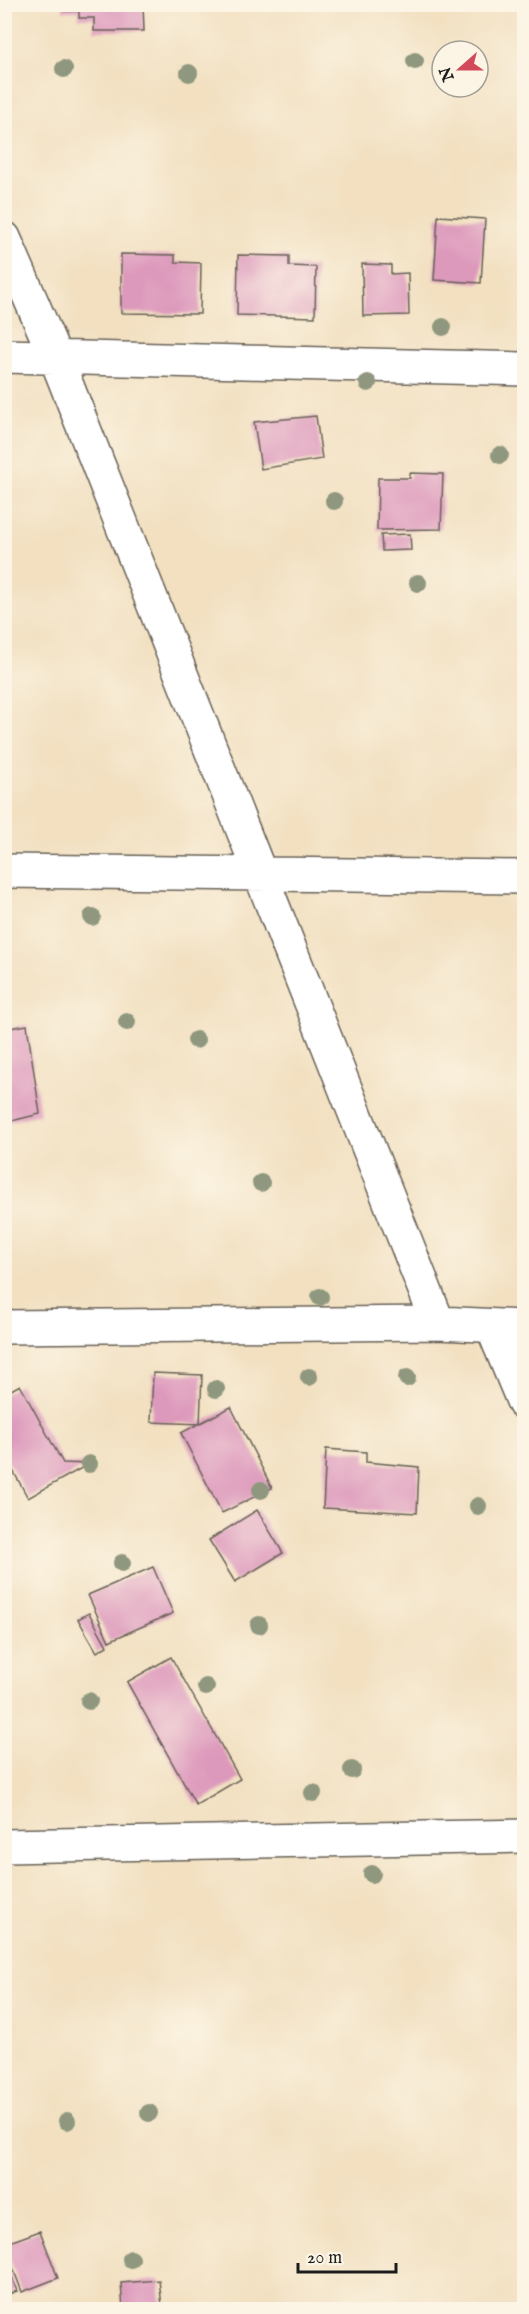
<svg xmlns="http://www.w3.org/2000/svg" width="529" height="2314" viewBox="0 0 529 2314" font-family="'IM FELL English',serif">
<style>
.building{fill:#dd99bc}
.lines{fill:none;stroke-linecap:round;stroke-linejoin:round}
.minor-casing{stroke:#676156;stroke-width:36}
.minor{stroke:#fff;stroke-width:33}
.tree{fill:#8f987e}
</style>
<rect width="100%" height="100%" fill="#fcf5e5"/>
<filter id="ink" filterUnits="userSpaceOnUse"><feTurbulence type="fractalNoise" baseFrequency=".0167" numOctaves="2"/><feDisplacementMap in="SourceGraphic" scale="12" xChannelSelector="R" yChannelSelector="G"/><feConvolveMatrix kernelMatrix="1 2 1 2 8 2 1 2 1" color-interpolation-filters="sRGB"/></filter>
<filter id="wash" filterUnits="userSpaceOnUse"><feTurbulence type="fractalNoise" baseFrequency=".008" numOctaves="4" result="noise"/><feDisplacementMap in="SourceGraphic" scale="24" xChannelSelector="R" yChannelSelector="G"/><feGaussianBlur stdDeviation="1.35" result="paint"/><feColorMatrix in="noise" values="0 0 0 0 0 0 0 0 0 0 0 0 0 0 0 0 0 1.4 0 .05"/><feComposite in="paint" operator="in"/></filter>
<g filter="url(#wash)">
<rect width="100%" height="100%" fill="#f2e0c1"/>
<g id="blocks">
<path class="building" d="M63 4H143L144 31H94V18H79V11H63Z
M438 216 485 219 481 283 434 280Z
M121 254 175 255V262L201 263 200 314 121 313Z
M238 255 289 256V266L316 267 315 317 237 315Z
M362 264 391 265V274L408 273 409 315 363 316Z
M316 416 322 459 261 469 254 422Z
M410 473 443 474 441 529 377 530 378 478H410Z
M410 534 411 550 382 551 381 535Z
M27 1025 40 1114 7 1122 4 1114V1029Z
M153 1373 202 1375 200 1424 151 1422Z
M20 1385 63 1463 89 1464 28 1498 4 1454V1394Z
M231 1407 272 1488 222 1513 181 1433Z
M326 1449 366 1452V1462L419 1467 417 1513 323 1508Z
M257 1510 283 1553 235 1582 209 1540Z
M153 1567 173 1613 109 1641 88 1595Z
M89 1613 107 1646 97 1652 78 1619Z
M171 1657 240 1779 196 1805 127 1682Z
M40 2231 58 2278 22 2292 4 2244Z
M4 2257 17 2291 4 2296Z
M159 2280 162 2306 123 2309 121 2283Z"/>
</g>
</g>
<g filter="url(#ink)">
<use href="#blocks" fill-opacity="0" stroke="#676156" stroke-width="1.5"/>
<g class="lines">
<g class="minor-casing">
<path id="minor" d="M4 238 56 358 438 1323
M4 356 524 369
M4 871 524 877
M492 1326 524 1403
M4 1327 438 1323 524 1327
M4 1846 524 1836"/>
</g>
<use href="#minor" class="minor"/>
</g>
<g class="tree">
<circle cx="415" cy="61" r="9"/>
<circle cx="64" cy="69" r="9"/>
<circle cx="189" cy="73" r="9"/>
<circle cx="443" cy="327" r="9"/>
<circle cx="368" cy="383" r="9"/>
<circle cx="500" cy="455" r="9"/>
<circle cx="334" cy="501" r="9"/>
<circle cx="418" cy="583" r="9"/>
<circle cx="92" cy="917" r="9"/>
<circle cx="127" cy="1022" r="9"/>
<circle cx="196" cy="1040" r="9"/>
<circle cx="261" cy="1183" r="9"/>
<circle cx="320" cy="1297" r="9"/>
<circle cx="309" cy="1377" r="9"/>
<circle cx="407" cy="1378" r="9"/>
<circle cx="216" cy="1389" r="9"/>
<circle cx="89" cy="1464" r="9"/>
<circle cx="261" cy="1490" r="9"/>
<circle cx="478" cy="1506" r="9"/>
<circle cx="122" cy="1563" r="9"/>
<circle cx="259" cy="1625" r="9"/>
<circle cx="206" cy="1687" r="9"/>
<circle cx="89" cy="1701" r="9"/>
<circle cx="352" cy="1770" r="9"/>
<circle cx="313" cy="1793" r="9"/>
<circle cx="372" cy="1874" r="9"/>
<circle cx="149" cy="2113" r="9"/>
<circle cx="67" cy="2121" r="9"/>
<circle cx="131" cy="2259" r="9"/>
</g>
</g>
<rect width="529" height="2314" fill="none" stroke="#fcf5e5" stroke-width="24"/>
<g transform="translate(460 69) rotate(249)"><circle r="28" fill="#fcf5e5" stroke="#a29e95" stroke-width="1.5"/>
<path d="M0-4.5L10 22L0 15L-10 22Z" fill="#d1495b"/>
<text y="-9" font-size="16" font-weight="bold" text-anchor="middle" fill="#1c1c1c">N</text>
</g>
<path d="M298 2263v9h98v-9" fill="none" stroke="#1c1c1c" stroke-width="3"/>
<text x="307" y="2263" font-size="18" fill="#1c1c1c" stroke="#fcf5e5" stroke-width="4.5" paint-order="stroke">20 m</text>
</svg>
